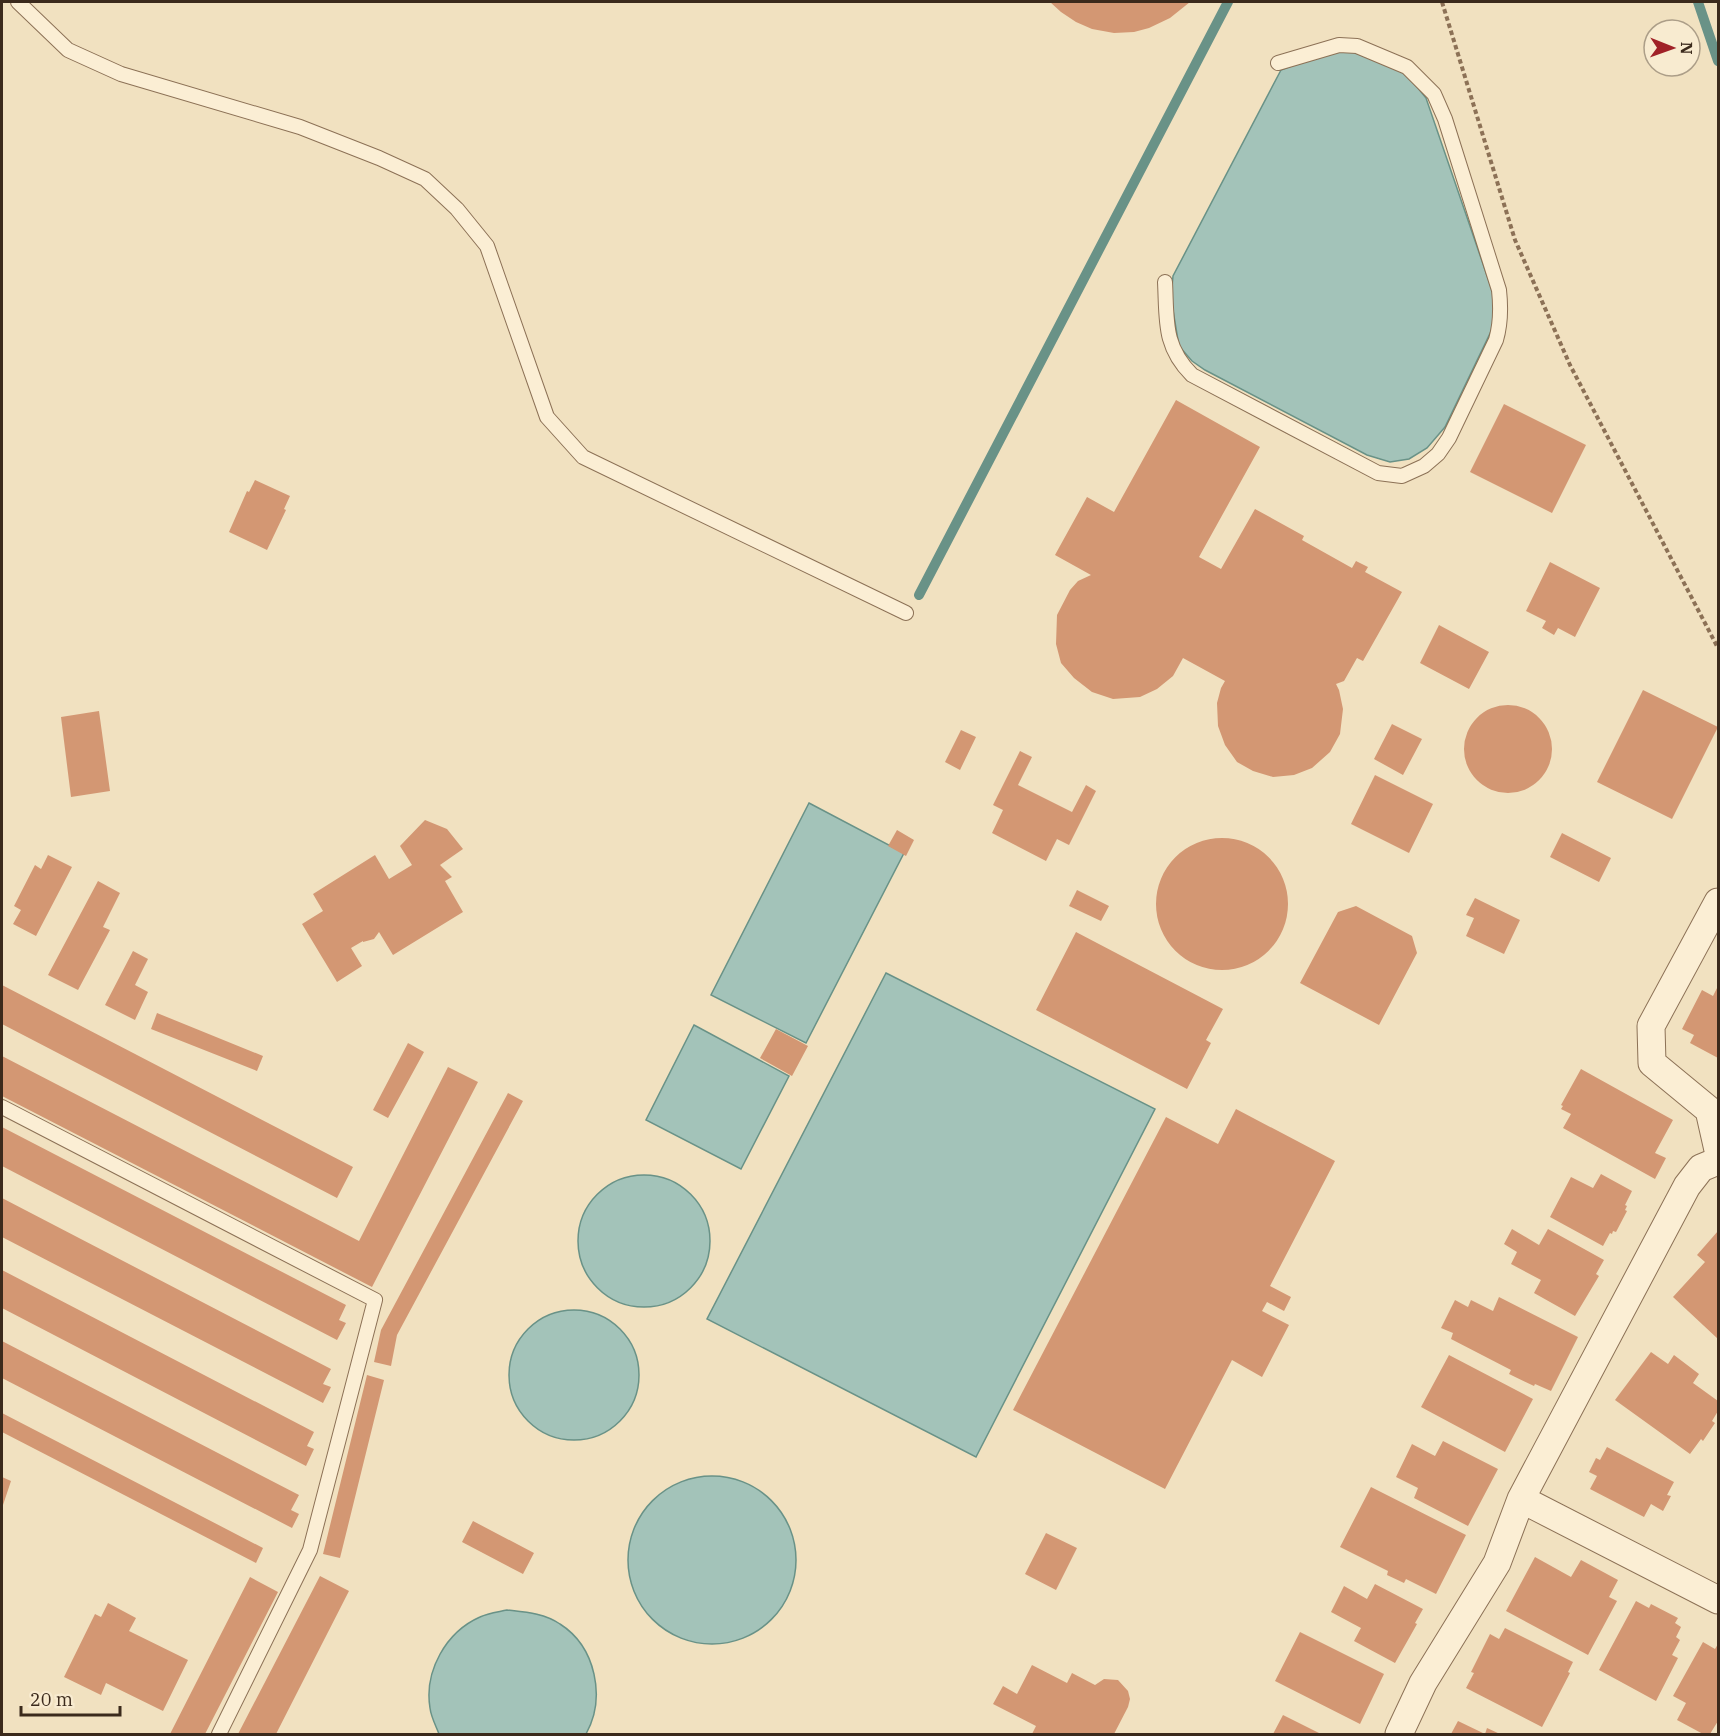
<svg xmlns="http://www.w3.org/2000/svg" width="1720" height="1736" viewBox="0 0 1720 1736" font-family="'IBM Plex Serif',serif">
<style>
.water{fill:#a3c3b9;stroke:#699287;stroke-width:1.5}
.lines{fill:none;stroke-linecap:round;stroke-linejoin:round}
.stream{stroke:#699287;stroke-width:10}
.building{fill:#d39773}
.lane-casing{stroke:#8c7156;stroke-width:16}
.street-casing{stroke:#8c7156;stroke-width:29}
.path{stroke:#8c7156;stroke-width:4;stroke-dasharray:4.5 3;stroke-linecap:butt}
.lane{stroke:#fbeed4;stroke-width:14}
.street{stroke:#fbeed4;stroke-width:27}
</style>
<rect width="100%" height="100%" fill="#f1e1c0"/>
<path class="water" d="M1333 50 1351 51 1406 73 1426 98 1494 296 1495 323 1445 427 1427 448 1409 459 1390 462 1367 455 1205 370 1192 361 1179 346 1171 298 1173 276 1281 70Z
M809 803 904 853 806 1043 711 995Z
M886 973 1155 1109 976 1457 707 1319Z
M694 1025 789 1076 741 1169 646 1120Z
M578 1241a66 66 0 1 1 132 0a66 66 0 1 1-132 0Z
M509 1375a65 65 0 1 1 130 0a65 65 0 1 1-130 0Z
M628 1560a84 84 0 1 1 168 0a84 84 0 1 1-168 0Z
M507 1610C525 1612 544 1613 560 1624 596 1647 606 1698 586 1734H439C436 1726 431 1717 430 1708 424 1671 446 1632 480 1617 488 1613 498 1612 507 1610Z"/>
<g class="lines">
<path class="stream" d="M1698 2 1718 61
M919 595 1228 2"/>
</g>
<path class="building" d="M1050 2H1190L1170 18 1149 28 1134 32 1114 33 1092 29 1076 22 1061 12Z
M1176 400 1260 447 1199 557 1221 569 1255 509 1304 536 1302 540 1352 568 1356 561 1368 567 1365 572 1402 592 1363 661 1357 658 1344 681 1336 684 1339 690 1343 709 1340 734 1330 752 1312 768 1294 775 1273 777 1253 771 1237 762 1225 745 1218 726 1217 703 1221 688 1225 681 1183 658 1173 676 1157 689 1140 697 1113 699 1092 692 1074 678 1061 663 1056 644 1057 615 1070 590 1078 581 1091 575 1055 555 1087 497 1114 512Z
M1504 404 1586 445 1552 513 1470 472Z
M255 480 290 496 284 509 286 510 267 550 229 532 247 491 249 492Z
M1550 562 1600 588 1575 637 1558 628 1554 635 1542 628 1546 621 1526 611Z
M1439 625 1489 652 1469 689 1420 663Z
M1643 690 1718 727 1672 819 1597 782Z
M1464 749a44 44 0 1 1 88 0a44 44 0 1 1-88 0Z
M99 711 110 791 71 797 61 717Z
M1392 724 1422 739 1403 775 1374 759Z
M961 730 976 737 960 770 945 762Z
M1020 751 1032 757 1018 785 1072 812 1086 785 1096 791 1069 845 1057 839 1046 861 992 833 1003 810 993 805Z
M1375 775 1433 804 1409 853 1351 824Z
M425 820 447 829 463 849 440 865 452 877 445 881 463 912 393 955 379 932 374 939 363 942V941L351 948 362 966 337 982 302 924 323 911 313 894 375 855 389 879 412 865 400 846Z
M897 830 914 840 906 856 888 846Z
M1562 833 1611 858 1599 882 1550 857Z
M1156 904a66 66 0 1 1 132 0a66 66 0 1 1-132 0Z
M48 855 72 867 36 936 13 924 21 910 14 906 35 865 41 869Z
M98 881 120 893 103 927 110 930 78 990 48 975Z
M1077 890 1109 906 1101 921 1069 906Z
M1475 898 1520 920 1504 954 1466 936 1474 918 1466 915Z
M1356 906 1412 936 1417 953 1379 1025 1300 983 1338 912Z
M1076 932 1223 1009 1206 1040 1211 1043 1187 1089 1036 1010Z
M133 951 148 959 135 985 148 992 135 1020 105 1005Z
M2 985 353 1167 337 1198 2 1024Z
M1718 986V1058L1690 1043 1694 1035 1682 1029 1702 990 1713 996Z
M157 1013 263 1056 257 1071 151 1029Z
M776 1029 808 1046 792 1076 760 1058Z
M408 1043 424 1052 388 1118 373 1110Z
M2 1056 359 1241 448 1067 478 1082 372 1287 2 1096Z
M1581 1069 1673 1120 1655 1153 1666 1158 1655 1179 1563 1128 1571 1114 1561 1109 1563 1106 1561 1105Z
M508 1093 523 1101 397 1335 391 1366 374 1362 381 1330Z
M1236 1109 1335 1161 1270 1286 1291 1297 1284 1311 1267 1302 1262 1311 1289 1325 1262 1377 1232 1360 1165 1489 1013 1410 1166 1117 1218 1144Z
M2 1127 346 1305 339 1320 346 1323 337 1340 2 1166Z
M1601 1174 1632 1191 1625 1205 1627 1206 1625 1210 1627 1211 1616 1232 1613 1231 1612 1234 1610 1233 1603 1246 1550 1217 1571 1177 1593 1188Z
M2 1198 331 1369 323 1384 331 1387 323 1403 2 1237Z
M1512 1229 1539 1245 1548 1229 1604 1260 1596 1274 1599 1276 1575 1316 1534 1293 1541 1280 1511 1264 1517 1252 1504 1244Z
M1718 1231V1339L1673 1297 1705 1262 1697 1255Z
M2 1270 314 1432 307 1446 314 1449 306 1466 2 1308Z
M1499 1297 1578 1337 1551 1391 1535 1384 1534 1386 1509 1374 1511 1370 1451 1339 1453 1333 1441 1328 1455 1300 1468 1307 1471 1300 1493 1311Z
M2 1341 299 1495 291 1510 299 1514 292 1528 2 1378Z
M1651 1352 1668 1364 1674 1355 1699 1374 1693 1383 1718 1401V1411L1712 1421 1715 1423 1703 1441 1701 1439 1690 1454 1615 1400Z
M1449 1355 1533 1399 1505 1452 1421 1407Z
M367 1375 384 1380 340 1558 323 1554Z
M2 1413 263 1548 256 1563 2 1432Z
M1443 1441 1498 1469 1468 1526 1414 1498 1418 1488 1396 1477 1412 1444 1435 1456Z
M1607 1447 1674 1482 1667 1495 1671 1496 1663 1511 1651 1504 1644 1517 1590 1489 1597 1476 1589 1472 1596 1458 1600 1460Z
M2 1477 11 1481 2 1508Z
M1371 1487 1466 1535 1436 1594 1406 1579 1404 1583 1387 1575 1388 1571 1340 1547Z
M473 1521 534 1553 523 1574 462 1542Z
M1046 1533 1077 1548 1056 1590 1025 1574Z
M1535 1557 1571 1577 1581 1560 1618 1580 1609 1597 1617 1601 1588 1655 1506 1611Z
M320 1576 349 1591 276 1734H238Z
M250 1577 278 1592 205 1734H170Z
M1375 1584 1423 1609 1415 1623 1417 1624 1395 1663 1354 1641 1361 1628 1331 1612 1344 1586 1367 1599Z
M1636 1601 1649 1608 1651 1604 1678 1618 1675 1623 1681 1627 1676 1637 1680 1640 1672 1655 1678 1658 1656 1701 1599 1670Z
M108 1603 136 1618 129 1631 188 1660 163 1711 106 1683 101 1695 64 1677 95 1614 101 1617Z
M1505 1628 1573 1662 1568 1672 1570 1673 1542 1727 1466 1688 1474 1673 1471 1672 1490 1634 1499 1639Z
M1300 1632 1384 1674 1360 1724 1275 1681Z
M1703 1642 1715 1649 1718 1644V1721L1710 1734H1703L1677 1720 1686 1703 1673 1696Z
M1032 1665 1067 1683 1072 1673 1095 1685 1104 1679 1118 1680 1128 1691 1130 1699 1128 1707 1114 1734H1032L1036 1726 993 1704 1003 1686 1017 1694Z
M1283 1715 1321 1734H1273Z
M1458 1721 1485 1734 1487 1728 1500 1734H1451Z"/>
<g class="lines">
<g class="lane-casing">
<path id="lane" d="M18 2 68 50 121 74 300 127 379 158 425 179 457 209 487 246 547 417 583 457 906 613
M1165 282C1167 320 1163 346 1192 375L1378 473 1402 476 1424 466 1438 454 1449 438 1496 340C1501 323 1501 308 1499 290L1445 119 1434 94 1407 67 1357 46 1339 45 1278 63
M2 1107 375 1300 310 1550 219 1734"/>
</g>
<g class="street-casing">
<path id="street" d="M1718 902 1651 1026 1652 1063 1709 1110 1718 1150
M1521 1499 1718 1600
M1399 1734 1423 1683 1497 1563 1521 1499 1687 1186 1701 1168 1718 1161"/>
</g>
<path class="path" d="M1442 2 1515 240 1570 365 1718 648"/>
<use href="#lane" class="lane"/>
<use href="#street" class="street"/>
</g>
<rect width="1720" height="1736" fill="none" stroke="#3b2a1c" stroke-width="6"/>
<g transform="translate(1672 48) rotate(91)"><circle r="28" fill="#f8ebd0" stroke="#ac9e88" stroke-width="1.5"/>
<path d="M0-4.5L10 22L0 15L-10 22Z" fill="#a02127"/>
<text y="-9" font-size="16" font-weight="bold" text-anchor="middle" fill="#3b2a1c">N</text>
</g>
<path d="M21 1706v9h99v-9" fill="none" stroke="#3b2a1c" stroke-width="3"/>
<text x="30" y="1706" font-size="18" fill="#3b2a1c" stroke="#f8ebd0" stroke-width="4.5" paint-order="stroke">20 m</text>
</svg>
